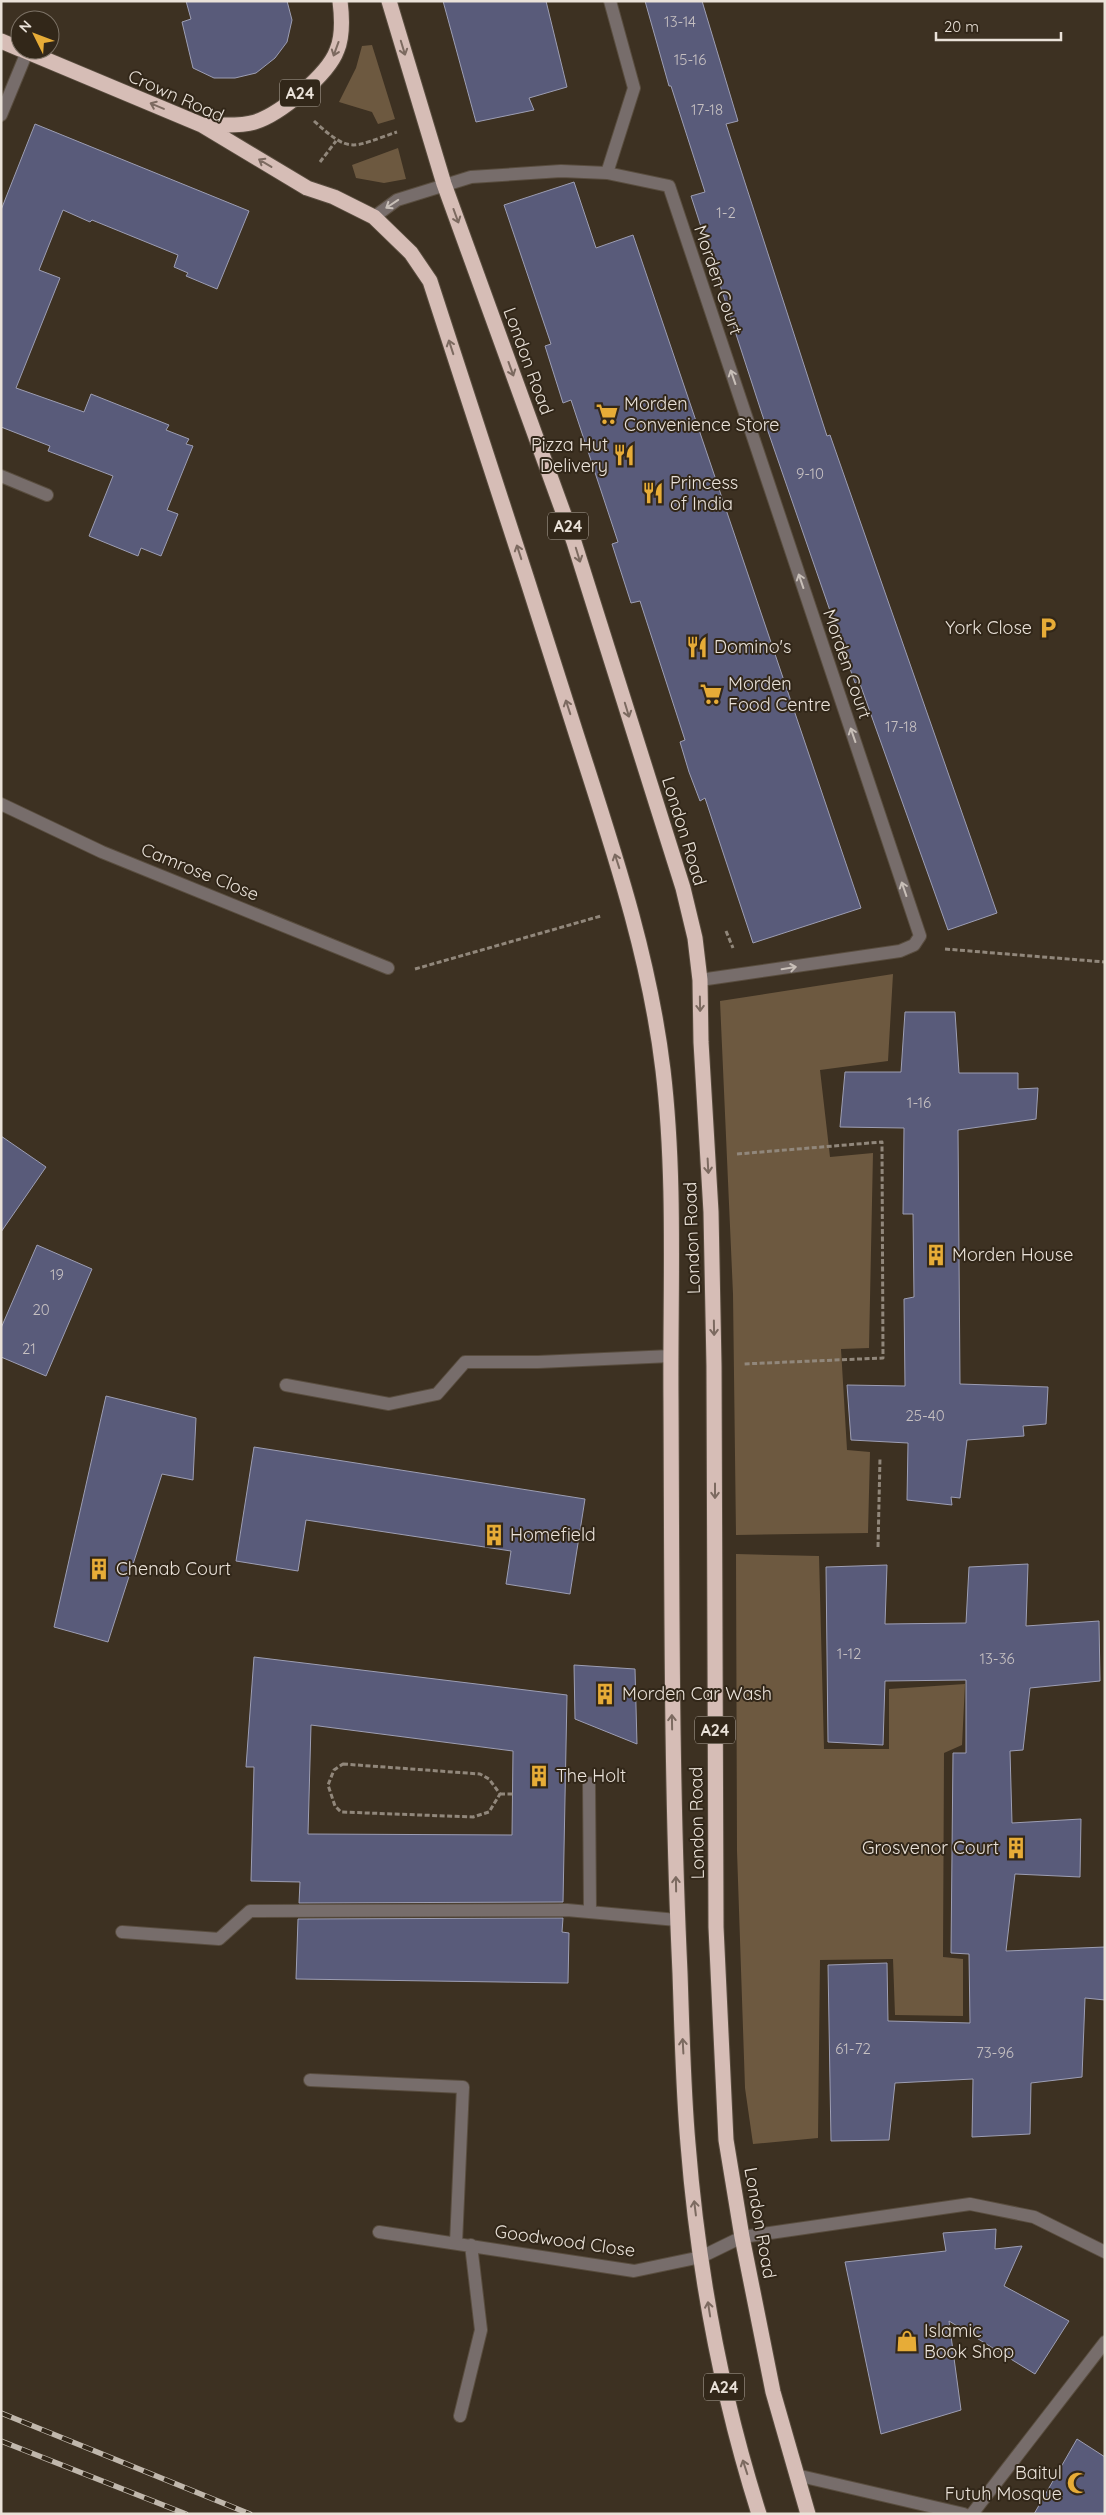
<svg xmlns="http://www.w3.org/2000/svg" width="1106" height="2515" viewBox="0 0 1106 2515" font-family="Quicksand,sans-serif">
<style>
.green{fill:#6d5940}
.building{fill:#595b7a;stroke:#9d9eb3;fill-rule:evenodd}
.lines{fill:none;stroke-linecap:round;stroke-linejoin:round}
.minor-casing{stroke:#594d3f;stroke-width:14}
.highway-casing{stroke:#594d3f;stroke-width:17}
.path{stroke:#91877b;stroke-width:3;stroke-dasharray:5 2.5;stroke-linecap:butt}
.minor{stroke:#776d6b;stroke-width:12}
.highway{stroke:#d6bdb6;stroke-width:15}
.rail-casing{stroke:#c0b7ac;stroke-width:5.5}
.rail{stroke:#322719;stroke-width:4;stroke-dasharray:11;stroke-linecap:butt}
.oneway{stroke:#7c6a60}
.oneway2{stroke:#c8bfb8}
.labels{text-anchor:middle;stroke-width:4;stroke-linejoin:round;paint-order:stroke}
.number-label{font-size:15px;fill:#c6c0c1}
.shield{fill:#322719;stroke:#b3aa9f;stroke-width:1}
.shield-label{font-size:16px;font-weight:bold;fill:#eae2d9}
.street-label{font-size:18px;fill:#eae2d9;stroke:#322719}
.poi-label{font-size:18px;fill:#eae2d9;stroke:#322719;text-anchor:start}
</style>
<rect width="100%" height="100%" fill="#3d3122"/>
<path class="green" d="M372 45 395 119 378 124 372 112 339 102 356 68 362 46Z
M398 148 406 179 384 183 356 178 352 165Z
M893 974 888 1061 820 1070 830 1157 873 1153 869 1348 841 1349 847 1450 870 1452 868 1533 736 1535 733 1294 720 1001Z
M736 1554 819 1556 824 1749H889V1689L965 1684 962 1745 944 1753 943 1957 963 1959V2016L895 2015 893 1959 820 1960 818 2138 753 2144 745 2088 737 1851Z"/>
<path class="building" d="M186 1H287L292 20 287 42 275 58 256 73 235 78H214L193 68 182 22 191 19Z
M443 1H546L567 87 529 98 534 110 476 122Z
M645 1H702L738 121 726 124 827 436 830 435 997 913 948 930 859 681 855 683 762 414 691 196 705 192 671 86H669Z
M35 124 249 211 217 289 186 276 188 273 174 267 178 255 92 220 90 222 63 210 39 270 60 278 16 388 84 412 91 394 169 425 166 430 189 439 186 444 193 446 167 510 178 514 161 556 141 548 138 556 89 536 113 476 48 451 50 446 1 427V210Z
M574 182 596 248 633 235 861 908 753 943 705 798 700 801 689 772 680 742 685 740 640 601 631 603 612 544 618 542 571 400 563 403 545 346 551 344 504 205Z
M905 1012H955L959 1073H1018V1089L1038 1088 1036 1119 958 1130 960 1384 1048 1387 1046 1424 1023 1426 1024 1436 967 1440 960 1498 951 1497 952 1505 907 1500 908 1443 851 1440 847 1385 905 1386 904 1299 914 1297 913 1214H903L904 1128 840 1127 845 1072H901Z
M1 1136 46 1167 1 1232Z
M37 1245 92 1269 46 1376 1 1357V1328Z
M106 1396 196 1418 193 1480 162 1474 108 1642 54 1627Z
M254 1447 585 1499 570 1594 506 1584 511 1551 306 1520 298 1571 236 1561Z
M1028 1564 1026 1626 1099 1621 1100 1681 1030 1688 1023 1750 1010 1751 1012 1823 1081 1819 1080 1877 1015 1874 1006 1951 1105 1947V2000L1085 1998 1082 2077 1031 2083 1030 2134 972 2137 973 2079 895 2083 889 2140 831 2141 828 1965 887 1963 888 2021 970 2023 969 1954 951 1953 953 1753H966V1680L885 1681 883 1745 828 1742 826 1567 887 1565 885 1624 966 1623 969 1567Z
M254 1657 567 1695 563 1902 299 1903 300 1882 251 1881 254 1767H246ZM311 1725 513 1751 512 1835 308 1834Z
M574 1665 635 1669 637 1744 575 1719Z
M563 1918 562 1932 569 1933 568 1983 296 1979 298 1919Z
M996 2229 995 2249 1022 2246 1004 2286 1069 2321 1035 2374 949 2321 961 2410 881 2434 845 2262 946 2251 943 2233Z
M1077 2439 1105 2457V2514H1034Z"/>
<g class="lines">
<g class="minor-casing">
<path id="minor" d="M1 115 27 52
M607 173 634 88 610 1
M374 217 397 200 471 177 561 171 607 173 669 186 920 936 914 945 900 951 700 980
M1 476 47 495
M1 804 102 852 388 968
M286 1385 389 1404 437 1394 465 1362H538L671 1356
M589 1783 590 1912
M122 1932 219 1939 250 1911 567 1910 677 1920
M310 2080 463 2087 456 2243
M379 2232 634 2271 701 2257 742 2237 970 2204 1034 2217 1105 2252
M460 2416 481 2330 471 2245
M796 2475 964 2514
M972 2514 1105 2342"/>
</g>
<g class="highway-casing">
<path id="highway" d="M389 1 444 184 574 542 683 888 695 938 700 980 701 1042 711 1212 714 1366 716 1927 726 2140 742 2237 773 2392 808 2514
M1 41 20 49
M23 50 202 125 307 188 334 197 374 217 411 253 430 281C479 430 527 578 574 727 610 840 649 952 663 1070 676 1180 670 1291 671 1401 672 1592 671 1782 680 1973 682 2030 683 2087 688 2144 698 2270 721 2394 759 2514
M202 125C218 124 240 127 255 122 280 114 328 75 337 50 343 36 342 17 340 1"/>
</g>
<path class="path" d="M314 121C351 155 352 147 397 132
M320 162 336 141
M726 931 733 948
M945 949 1105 962
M415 969 601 916
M737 1154 882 1142 883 1358 743 1364
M878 1547 880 1458
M343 1764 480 1774 489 1779 500 1794 489 1812 473 1817 341 1812 335 1806 328 1785 334 1770Z
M500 1794H513"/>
<use href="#minor" class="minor"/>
<use href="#highway" class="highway"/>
<g class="rail-casing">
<path id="rail" d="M1 2413 250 2514
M1 2441 186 2514"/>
</g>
<use href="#rail" class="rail"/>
</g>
<defs><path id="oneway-shaft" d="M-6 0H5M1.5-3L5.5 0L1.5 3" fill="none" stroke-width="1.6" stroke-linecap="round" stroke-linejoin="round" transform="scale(1.25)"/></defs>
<g class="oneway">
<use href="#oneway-shaft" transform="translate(403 48) rotate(73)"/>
<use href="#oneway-shaft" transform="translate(336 49) rotate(110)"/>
<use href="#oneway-shaft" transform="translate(157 106) rotate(-157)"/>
<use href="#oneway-shaft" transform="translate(265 163) rotate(-149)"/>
<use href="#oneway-shaft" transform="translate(456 216) rotate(70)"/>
<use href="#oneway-shaft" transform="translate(451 347) rotate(-108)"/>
<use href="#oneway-shaft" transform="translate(511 369) rotate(70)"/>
<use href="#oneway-shaft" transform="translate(519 552) rotate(-108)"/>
<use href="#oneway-shaft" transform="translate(578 555) rotate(73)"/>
<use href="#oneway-shaft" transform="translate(568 707) rotate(-108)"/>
<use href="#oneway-shaft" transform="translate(627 710) rotate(73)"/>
<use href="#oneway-shaft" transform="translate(617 861) rotate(-108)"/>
<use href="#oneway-shaft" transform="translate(700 1004) rotate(89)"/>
<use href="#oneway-shaft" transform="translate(708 1166) rotate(87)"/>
<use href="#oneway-shaft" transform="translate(714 1328) rotate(89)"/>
<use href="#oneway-shaft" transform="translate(715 1491) rotate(90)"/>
<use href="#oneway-shaft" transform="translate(672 1722) rotate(-91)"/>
<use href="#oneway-shaft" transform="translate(676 1884) rotate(-91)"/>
<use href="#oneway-shaft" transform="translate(683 2046) rotate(-93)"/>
<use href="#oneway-shaft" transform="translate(695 2208) rotate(-97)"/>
<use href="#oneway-shaft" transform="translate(709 2309) rotate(-99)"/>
<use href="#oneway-shaft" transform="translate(745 2467) rotate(-108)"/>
</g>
<g class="oneway2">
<use href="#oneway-shaft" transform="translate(392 204) rotate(146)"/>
<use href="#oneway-shaft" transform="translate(733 377) rotate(-109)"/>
<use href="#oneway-shaft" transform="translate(801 581) rotate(-109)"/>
<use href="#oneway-shaft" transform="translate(853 735) rotate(-109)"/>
<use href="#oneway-shaft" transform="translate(904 889) rotate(-109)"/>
<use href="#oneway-shaft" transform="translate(789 968) rotate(-9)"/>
</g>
<defs>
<g id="supermarket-bare" transform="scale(1.725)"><path d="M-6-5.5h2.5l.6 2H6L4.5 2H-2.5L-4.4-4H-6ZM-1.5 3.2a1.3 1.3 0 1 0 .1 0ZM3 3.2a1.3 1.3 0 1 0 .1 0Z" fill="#e7ac37" stroke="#322719" stroke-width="2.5" paint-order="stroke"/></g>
<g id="restaurant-bare" transform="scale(1.725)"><path d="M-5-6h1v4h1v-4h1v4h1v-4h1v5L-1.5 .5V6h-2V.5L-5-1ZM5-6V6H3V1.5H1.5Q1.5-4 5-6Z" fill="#e7ac37" stroke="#322719" stroke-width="2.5" paint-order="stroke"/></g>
<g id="parking-bare" transform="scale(1.725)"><path d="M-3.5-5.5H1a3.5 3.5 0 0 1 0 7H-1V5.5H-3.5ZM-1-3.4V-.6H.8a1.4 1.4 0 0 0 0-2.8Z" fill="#e7ac37" stroke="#322719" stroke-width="2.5" paint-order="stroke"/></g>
<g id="building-bare" transform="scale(1.725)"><path d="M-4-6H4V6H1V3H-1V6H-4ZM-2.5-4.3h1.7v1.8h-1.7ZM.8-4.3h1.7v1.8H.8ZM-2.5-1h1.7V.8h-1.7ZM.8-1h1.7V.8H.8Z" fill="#e7ac37" stroke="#322719" stroke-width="2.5" paint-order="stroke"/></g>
<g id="shop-bare" transform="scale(1.725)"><path d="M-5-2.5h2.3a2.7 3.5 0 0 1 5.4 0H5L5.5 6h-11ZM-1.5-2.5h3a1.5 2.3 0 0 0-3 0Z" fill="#e7ac37" stroke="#322719" stroke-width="2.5" paint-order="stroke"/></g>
<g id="mosque-bare" transform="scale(1.725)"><path d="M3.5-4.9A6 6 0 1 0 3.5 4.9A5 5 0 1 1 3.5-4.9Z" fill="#e7ac37" stroke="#322719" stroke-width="2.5" paint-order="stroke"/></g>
</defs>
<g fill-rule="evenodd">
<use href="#supermarket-bare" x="607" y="414"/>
<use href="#restaurant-bare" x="624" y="455"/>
<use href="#restaurant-bare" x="653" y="493"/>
<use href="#parking-bare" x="1048" y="628"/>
<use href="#restaurant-bare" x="697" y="647"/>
<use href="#supermarket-bare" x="711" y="694"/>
<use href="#building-bare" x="936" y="1255"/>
<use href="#building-bare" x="494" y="1535"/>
<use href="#building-bare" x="99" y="1569"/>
<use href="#building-bare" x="605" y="1694"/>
<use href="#building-bare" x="539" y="1776"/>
<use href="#building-bare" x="1016" y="1848"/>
<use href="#shop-bare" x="907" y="2341"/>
<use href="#mosque-bare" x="1078" y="2483"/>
</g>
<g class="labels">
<g class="number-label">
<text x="680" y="27">13-14</text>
<text x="690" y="65">15-16</text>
<text x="707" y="115">17-18</text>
<text x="726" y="218">1-2</text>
<text x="810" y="479">9-10</text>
<text x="901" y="732">17-18</text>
<text x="919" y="1108">1-16</text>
<text x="57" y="1280">19</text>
<text x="41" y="1315">20</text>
<text x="29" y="1354">21</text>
<text x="925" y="1421">25-40</text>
<text x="849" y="1659">1-12</text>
<text x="997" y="1664">13-36</text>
<text x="853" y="2054">61-72</text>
<text x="995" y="2058">73-96</text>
</g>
<g class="shield">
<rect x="280" y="79.5" width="40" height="27" rx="4"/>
<rect x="548" y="512.5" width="40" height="27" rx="4"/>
<rect x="695" y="1716.5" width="40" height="27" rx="4"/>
<rect x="704" y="2373.5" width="40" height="27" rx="4"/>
</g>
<g class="shield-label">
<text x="300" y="99">A24</text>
<text x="568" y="532">A24</text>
<text x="715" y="1736">A24</text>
<text x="724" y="2393">A24</text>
</g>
<g class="street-label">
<text transform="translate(176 96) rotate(24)" y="6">Crown Road</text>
<text transform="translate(718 280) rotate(71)" y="6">Morden Court</text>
<text transform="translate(528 361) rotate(70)" y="6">London Road</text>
<text transform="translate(847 664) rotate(71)" y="6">Morden Court</text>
<text transform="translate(684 831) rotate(73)" y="6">London Road</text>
<text transform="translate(200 872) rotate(22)" y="6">Camrose Close</text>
<text transform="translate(692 1238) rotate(-92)" y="6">London Road</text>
<text transform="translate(697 1823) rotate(-91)" y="6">London Road</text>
<text transform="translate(760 2223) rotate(80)" y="6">London Road</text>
<text transform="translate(565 2241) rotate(8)" y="6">Goodwood Close</text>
</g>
<g class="poi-label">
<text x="624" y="410">Morden<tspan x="624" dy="21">Convenience Store</tspan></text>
<text x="608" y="451" text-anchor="end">Pizza Hut<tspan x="608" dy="21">Delivery</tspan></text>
<text x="670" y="489">Princess<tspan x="670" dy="21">of India</tspan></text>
<text x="1032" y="634" text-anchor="end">York Close</text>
<text x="714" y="653">Domino's</text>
<text x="728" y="690">Morden<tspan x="728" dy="21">Food Centre</tspan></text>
<text x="952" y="1261">Morden House</text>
<text x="510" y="1541">Homefield</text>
<text x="116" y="1575">Chenab Court</text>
<text x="622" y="1700">Morden Car Wash</text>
<text x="556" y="1782">The Holt</text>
<text x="999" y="1854" text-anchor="end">Grosvenor Court</text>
<text x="924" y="2337">Islamic<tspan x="924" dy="21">Book Shop</tspan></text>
<text x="1062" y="2479" text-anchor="end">Baitul<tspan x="1062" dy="21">Futuh Mosque</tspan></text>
</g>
</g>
<rect width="1106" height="2515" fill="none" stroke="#eae2d9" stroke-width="5"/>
<g transform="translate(35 35) rotate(312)"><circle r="24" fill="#322719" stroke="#7c7266"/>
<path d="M0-4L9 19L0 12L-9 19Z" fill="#e7ac37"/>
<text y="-8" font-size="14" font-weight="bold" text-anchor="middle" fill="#eae2d9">N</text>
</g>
<path d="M936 32v8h125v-8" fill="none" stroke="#eae2d9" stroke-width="2.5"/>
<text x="944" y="32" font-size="15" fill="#eae2d9" stroke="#322719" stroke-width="4" paint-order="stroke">20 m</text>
</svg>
